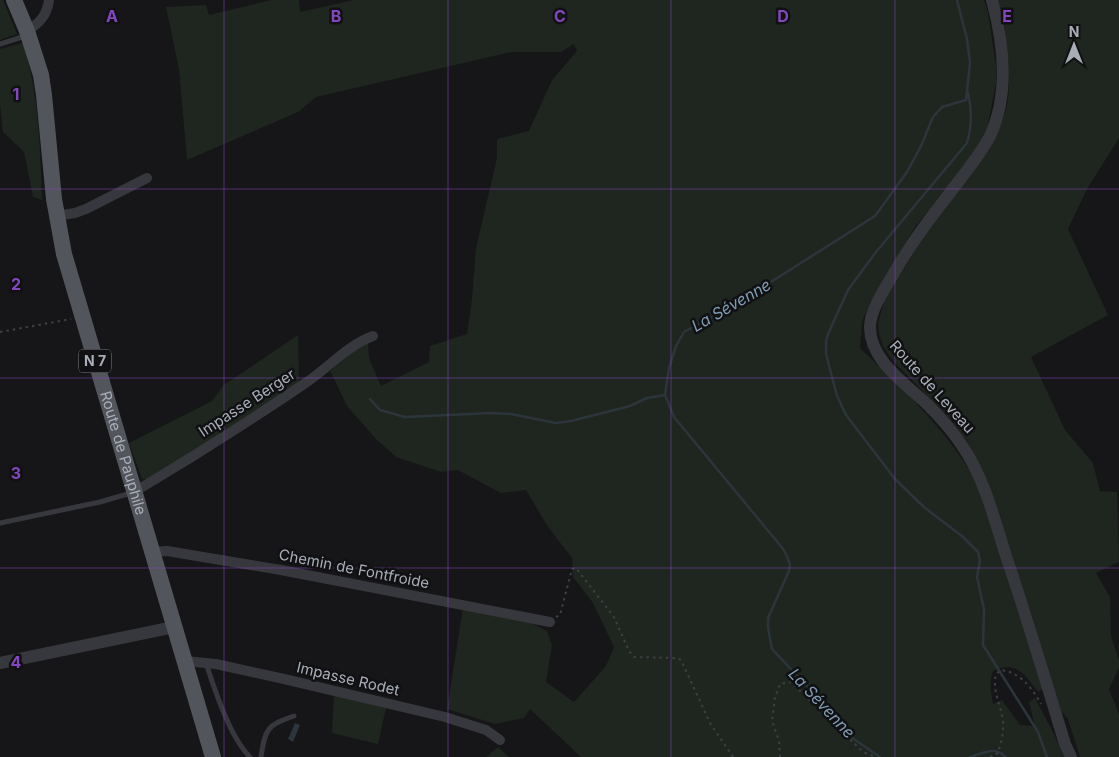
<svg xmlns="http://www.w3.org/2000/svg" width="1119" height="757" viewBox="0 0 1119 757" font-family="Inter,sans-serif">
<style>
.green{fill:#1e261f}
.water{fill:#2c353c}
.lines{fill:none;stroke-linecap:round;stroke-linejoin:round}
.stream{stroke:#2c353c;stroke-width:2.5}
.path{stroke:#3d3f44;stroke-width:2;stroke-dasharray:2.5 4;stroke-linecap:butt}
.service{stroke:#37383d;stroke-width:5}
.minor{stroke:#37383d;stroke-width:10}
.tertiary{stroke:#37383d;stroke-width:12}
.primary{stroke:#53555c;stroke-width:16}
.grid{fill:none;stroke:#8446be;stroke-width:1;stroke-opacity:0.55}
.labels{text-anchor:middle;stroke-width:5;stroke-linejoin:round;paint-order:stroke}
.shield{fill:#111113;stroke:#7b7e86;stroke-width:1}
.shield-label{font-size:14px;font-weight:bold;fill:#a8adb8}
.street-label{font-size:15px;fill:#a8adb8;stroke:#111113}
.water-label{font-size:16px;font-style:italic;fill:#7f9bb3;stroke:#111113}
.grid-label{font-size:16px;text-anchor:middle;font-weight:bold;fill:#8446be;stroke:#111113;stroke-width:5;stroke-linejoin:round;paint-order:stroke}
</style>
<rect width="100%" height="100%" fill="#161618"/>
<path class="green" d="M0 0H3L17 34 0 40Z
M271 0H299L300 12 354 0H984L988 12 996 66V83L987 130 973 155 915 227 870 303 862 322 860 348C903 389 946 429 976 481L1043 689 1038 692C1026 676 1016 659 993 671 989 682 991 692 993 704L1002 700 1020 725 1035 726 1029 702 1035 698 1054 734 1064 757H581L530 709 524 718 495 724 447 709 463 608 533 624 547 631 552 645 546 682 574 702 606 666 614 647 593 603 573 577 572 558 548 527 526 490 501 493 458 470 441 472 396 457 376 439 347 406 330 371 358 347 368 342 369 358 381 386 429 362 430 346 467 334 472 299 476 248 497 158V139L529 131 552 80 577 51 574 44 561 52H511L316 97 298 112 187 160 179 69 166 7 206 5 209 15Z
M998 0H1119V138L1087 189 1068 229 1108 315 1031 357 1065 430 1093 463 1100 491 1117 492 1119 562 1096 573 1110 597 1111 636 1119 660V668L1109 689 1119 714V757H1080L1068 719 1061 711 1033 619 984 474 967 441 952 421 893 361 883 346 879 334 878 323 885 299 924 236 996 134C1001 124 1005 115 1007 105 1012 77 1007 27 998 0Z
M23 43C39 95 40 147 42 200L33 197 24 152 3 132 0 104V49Z
M298 335 299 383 175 463 148 479H142L129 443 212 401 224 385Z
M334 694 386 708 378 744 332 733Z
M498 747 509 757H486Z"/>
<path class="water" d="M295 723 300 725 293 742 288 739Z"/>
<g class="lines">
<path class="stream" d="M968 93C972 110 972 126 967 143L876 252 848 290 828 334 826 341V354L837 396 846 415 895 479 925 508 962 536 978 552 980 561 977 577 984 609 983 645 1038 732 1047 757
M370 399 380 410 405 417 491 413 511 414 556 423 571 421 630 406 647 398 665 395
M880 757 848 735 806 685 772 649 768 628V618L789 571 790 564 784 550 674 417 665 395 669 368 676 346 684 332 733 306 875 216 907 172 921 146 933 117 942 107 966 100 970 63 967 39 957 0
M970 757C981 754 997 745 1005 757"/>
<path class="path" d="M0 332 71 319
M556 617 560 615 572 569 576 568 614 617 629 651 634 657 677 658 681 660 710 723 733 757
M780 757 779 741 772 721 775 697 780 684 791 682 863 752 876 757
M990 757 998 753C1001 743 1004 733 1003 721 1001 705 992 692 996 674L1001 670C1020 672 1032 688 1041 704"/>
<path class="service" d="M0 44 22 37 25 34
M0 523 100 502 131 493
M206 663C215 691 230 737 250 757
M261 757C265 729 267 725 294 716"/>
<path class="minor" d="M27 31C40 23 47 15 49 0
M56 216 75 213 86 209 147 178
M134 492C193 457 251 420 307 382 329 367 348 345 373 336
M152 552 167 551 281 570 550 622
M185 661 216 664 284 679 445 717 486 730 500 740"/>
<path class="tertiary" d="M992 0C1004 44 1010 93 990 136 979 157 963 175 949 194 929 219 910 245 894 273 885 289 871 308 870 326 869 360 906 384 928 405 941 418 953 431 963 447 985 480 994 519 1006 556 1027 618 1046 681 1065 744L1071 757
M0 663 174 627"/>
<path class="primary" id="s1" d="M14 0 27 31 41 75 44 95 54 199 64 254 213 757"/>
</g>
<path class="grid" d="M224 0V757M448 0V757M671 0V757M895 0V757M0 189H1119M0 378H1119M0 568H1119"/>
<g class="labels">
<rect class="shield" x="79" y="349.5" width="32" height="23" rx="4"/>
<g class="shield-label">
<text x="95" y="366">N 7</text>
</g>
<g class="street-label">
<text transform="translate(932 387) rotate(48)" y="5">Route de Leveau</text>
<text transform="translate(247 403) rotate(-33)" y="5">Impasse Berger</text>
<text dy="5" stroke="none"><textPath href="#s1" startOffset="468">Route de Pauphile</textPath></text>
<text transform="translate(354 569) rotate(11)" y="5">Chemin de Fontfroide</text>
<text transform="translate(348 679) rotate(13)" y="5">Impasse Rodet</text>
</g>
<g class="water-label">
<text transform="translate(731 305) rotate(-30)" y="6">La Sévenne</text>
<text transform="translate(822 703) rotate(47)" y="6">La Sévenne</text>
</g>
</g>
<g class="grid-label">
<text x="112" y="22">A</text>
<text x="336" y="22">B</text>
<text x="560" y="22">C</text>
<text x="783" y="22">D</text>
<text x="1007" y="22">E</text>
<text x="16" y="100">1</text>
<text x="16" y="290">2</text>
<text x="16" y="479">3</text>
<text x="16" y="668">4</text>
</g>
<g transform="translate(1074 45)" stroke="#111113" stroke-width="4" paint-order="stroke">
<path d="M0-4L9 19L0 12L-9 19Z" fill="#a8adb8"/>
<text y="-8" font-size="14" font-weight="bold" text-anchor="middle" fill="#a8adb8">N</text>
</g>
</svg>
